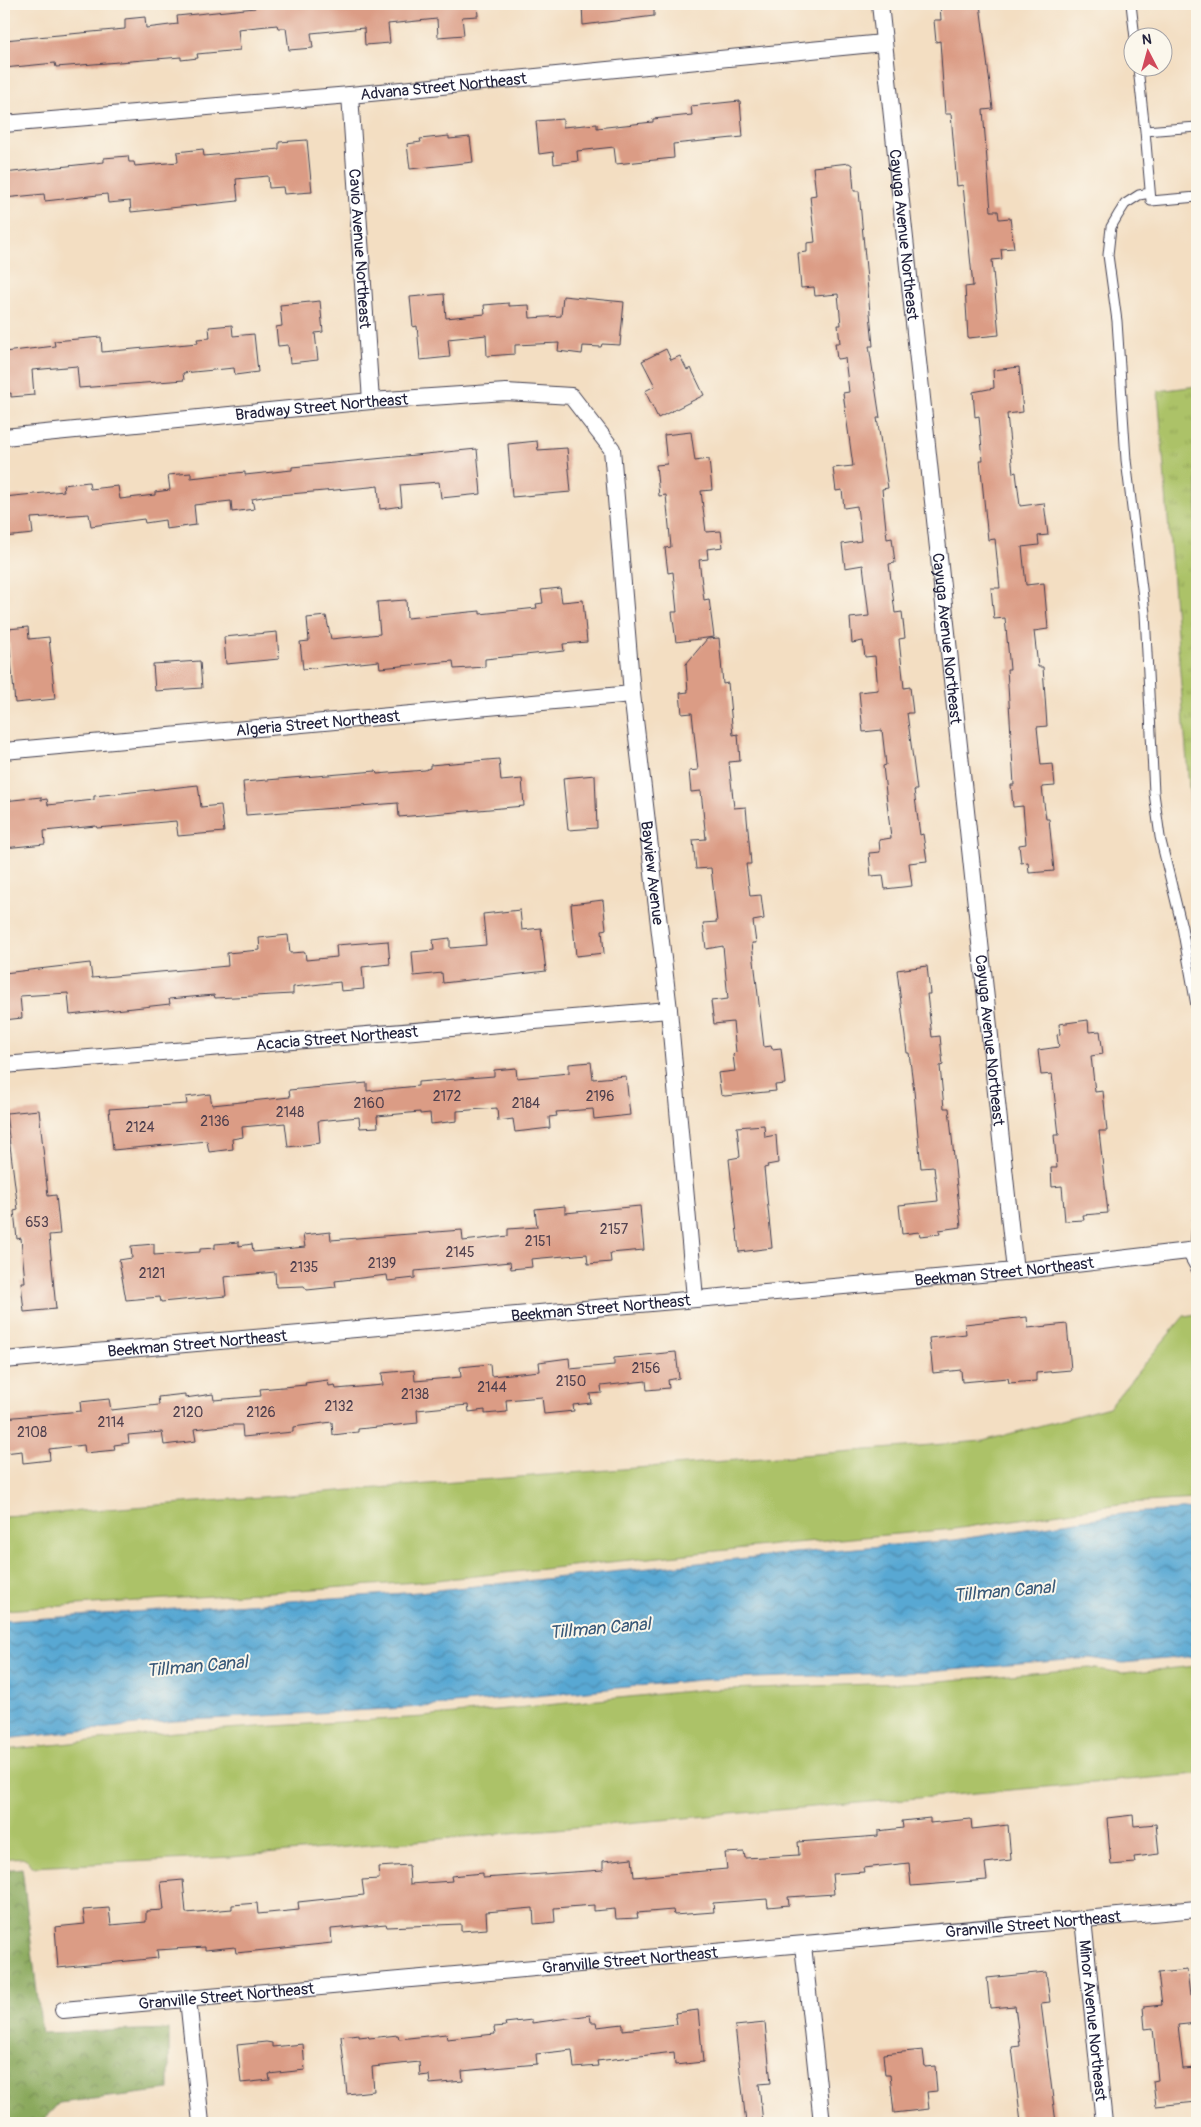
<svg xmlns="http://www.w3.org/2000/svg" width="1201" height="2127" viewBox="0 0 1201 2127" font-family="Pangolin,sans-serif">
<style>
.grass{fill:#acc267;stroke:#677251}
.forest{fill:url(#forest-crowns);stroke:#56654c}
.park{fill:url(#park-tufts);stroke:#677251}
.water{fill:url(#water-waves);stroke:#3e6587}
.building{fill:#db9c85}
.lines{fill:none;stroke-linecap:round;stroke-linejoin:round}
.service-casing{stroke:#413e4f;stroke-width:11}
.minor-casing{stroke:#413e4f;stroke-width:18}
.service{stroke:#fff;stroke-width:9}
.minor{stroke:#fff;stroke-width:16}
.labels{text-anchor:middle;stroke-width:4;stroke-linejoin:round;paint-order:stroke}
.number-label{font-size:14px;fill:#50404e}
.street-label{font-size:16px;fill:#22223b;stroke:#fbf7ec}
.water-label{font-size:18px;font-style:italic;fill:#385878;stroke:#fbf7ec}
</style>
<defs>
<pattern id="forest-crowns" width="20" height="18" patternUnits="userSpaceOnUse" patternTransform="scale(1.25)"><rect width="20" height="18" fill="#89a85c"/><path d="M2 6a3 3 0 1 1 6 0M12 15a3 3 0 1 1 6 0" fill="none" stroke="#70884d"/></pattern>
<pattern id="park-tufts" width="24" height="20" patternUnits="userSpaceOnUse" patternTransform="scale(1.25)"><rect width="24" height="20" fill="#acc267"/><path d="M3 7l-1-3M5 7V3M7 7l1-3M15 17l-1-3M17 17v-4M19 17l1-3" fill="none" stroke="#94a65a"/></pattern>
<pattern id="water-waves" width="16" height="10" patternUnits="userSpaceOnUse" patternTransform="scale(1.25)"><rect width="16" height="10" fill="#59a8d3"/><path d="M0 5q4-4 8 0t8 0" fill="none" stroke="#4988ac"/></pattern>
</defs>
<rect width="100%" height="100%" fill="#fbf7ec"/>
<filter id="ink" filterUnits="userSpaceOnUse"><feTurbulence type="fractalNoise" baseFrequency=".02" numOctaves="2"/><feDisplacementMap in="SourceGraphic" scale="10" xChannelSelector="R" yChannelSelector="G"/><feConvolveMatrix kernelMatrix="1 2 1 2 8 2 1 2 1" color-interpolation-filters="sRGB"/></filter>
<filter id="wash" filterUnits="userSpaceOnUse"><feTurbulence type="fractalNoise" baseFrequency=".0096" numOctaves="4" result="noise"/><feDisplacementMap in="SourceGraphic" scale="20" xChannelSelector="R" yChannelSelector="G"/><feGaussianBlur stdDeviation="1.12" result="paint"/><feColorMatrix in="noise" values="0 0 0 0 0 0 0 0 0 0 0 0 0 0 0 0 0 1.4 0 .05"/><feComposite in="paint" operator="in"/></filter>
<g filter="url(#wash)">
<rect width="100%" height="100%" fill="#f3dec2"/>
<path class="grass" d="M1197 1314V1499L1126 1503 954 1529 794 1543 417 1582 4 1610V1517L983 1441 1109 1407 1184 1316Z
M1197 1666V1774L230 1857 31 1867C26 1854 15 1858 4 1859V1750L175 1732 424 1717 700 1690 928 1682 1090 1668 1123 1673Z"/>
<path class="forest" d="M22 1868 42 2033 169 2029V2090L59 2103 40 2123H4V1870Z"/>
<path class="park" d="M1197 386V890L1158 391Z"/>
<path class="water" d="M1197 1509V1656L1123 1663 1090 1658 928 1672 699 1680 423 1707 174 1721 4 1739V1621L418 1592 795 1553 955 1540 1128 1513Z"/>
<g id="blocks">
<path class="building" d="M255 4H477L478 16 462 17 464 35 438 37 437 19 388 24 390 43 365 45 364 28 311 33 313 48 289 50 286 28H278L277 25 238 29 240 50 197 54 198 58 181 60V57L56 67 55 63 4 68V40L125 29V19L145 17 146 28 178 24 177 16 255 8Z
M582 4H654V16L583 25Z
M940 4H980L993 109 983 110 991 211H998L999 219 1010 218 1014 248 1001 249 1002 259 992 260 999 335 968 338 965 287 973 286 963 185 957 186 951 114H945L940 41 936 42 934 20H941Z
M740 101 743 137 673 144 674 158 616 164 614 147 577 151 578 161 554 164 553 152 539 154 536 121 563 119V127L597 124V128L653 122V119L692 115 691 106Z
M449 136V139L470 137 473 162 410 169 407 144 421 142 420 139Z
M307 140 312 192 284 194 283 187 269 188 268 176 236 179 238 201 131 212 130 201 108 203 107 194 45 201 44 194 4 198V173L104 162V158L128 156 129 162H134L135 166 178 162 177 152 203 149 204 156 279 149V142Z
M849 163 852 165 854 191H859L873 346H869L880 418H877L888 488 882 489 887 539 892 538 895 563 889 564 895 613 902 612 905 638 899 639 904 688 910 687 913 713H907L917 790H914L920 835 923 834 927 861 909 863 912 886 885 889 883 875 871 876 869 853 880 852 879 840 891 838 883 766 886 765 882 730 863 732 859 692 878 690 875 656 865 657 863 641 852 643 850 618 869 616 863 565 845 568 842 544 861 541 857 506 844 508 842 490 836 491 833 468 853 466 843 393 849 392 845 358 837 359 835 343H840L838 325H841L838 294 815 296 814 287 801 288 798 253 807 252V243L815 242 810 196 816 195 813 167Z
M444 294 446 318 485 314 484 305 509 303V306L529 305 530 318 561 316 563 296 624 302 620 345 602 344 601 347 583 346 582 354 558 351 559 343 515 345V354L487 356 486 335 448 339 450 357 420 360 417 326 413 327 410 297Z
M320 301 323 332 315 333 318 360 290 363 288 345 278 346 276 327 282 326 280 305Z
M232 325 233 336 254 334 258 372 235 375 234 368 183 373 184 380 79 388 77 366 32 370 34 395 11 397V393L5 394 4 352 55 346 54 341 101 337 102 352 198 343 197 339 210 338 209 327Z
M666 349 671 360 680 356 687 370 691 368 704 395 658 418 645 391 655 386 642 361Z
M1019 367 1023 412 1007 414 1013 473 1016 472 1020 506 1044 503 1048 535 1038 536 1039 545 1022 547 1026 585 1044 583 1048 629 1034 631 1038 667H1043L1047 726 1037 727 1041 765 1053 764 1055 786 1042 787 1046 819H1049L1054 871 1029 873 1028 862 1021 863 1019 845 1026 844 1023 806 1013 807 1011 785H1014L1007 669H1010L1005 618 994 619 991 588H1000L995 539 988 540 980 460H983L979 416 975 417 973 392 994 388 993 370Z
M691 432 695 461 709 459 712 490 701 491 706 532 721 531 723 547 707 549 708 559 699 560 704 600 709 599 714 637 676 642 672 612H677L673 572 668 573 665 548 671 547 666 495 659 496 656 465 667 464 664 435Z
M537 441 538 450 567 448 571 492 512 497 508 444Z
M477 449 481 494 441 498 439 482 400 485 402 506 380 509 378 486 370 487 267 496 252 499 254 509 232 512 231 501 194 505 196 525 166 529 165 520 145 523 144 519 91 526 89 514 31 518 33 534 4 537V497L64 491 63 485 89 482 90 489 118 486 120 499 155 495V492L170 490 168 475 191 473V478L245 472V475L292 470V467Z
M560 588 562 602 583 600 587 642 563 644 564 651 485 659V667L454 669 453 661 380 668 379 661 303 669 300 642 309 641 307 618 326 616 331 639 380 634 377 602 406 600 407 618 480 611V614L537 608 536 604 543 603 541 590Z
M28 627 29 639 49 637 55 699 15 703 8 629Z
M277 632 279 659 226 664 224 637Z
M719 638 723 684 728 683 733 735 738 734 740 761 729 762 734 808 746 807 751 864H746L750 896 761 895 764 919 753 921 756 943H752L764 1047 771 1046 772 1049 781 1048 785 1084 775 1085 776 1091 725 1096 721 1095 718 1073 735 1071 733 1055 736 1052 733 1022 714 1024 711 1001 728 999 723 946 706 949 703 923 717 922 711 868 696 869 693 840 706 839 701 791 691 792 689 771 698 770 692 713 682 714 680 693 688 692 686 664 707 639Z
M200 661 202 688 155 691 153 664Z
M499 759 501 781 522 779 524 806 399 817 398 803 246 815 243 782 376 771 377 774 425 770 430 768V765Z
M595 775 597 828 568 830 563 778Z
M198 785 201 807 221 805 224 832 178 836 176 821 97 828 96 826 44 831 45 844 4 848V801L41 797V800L47 799 48 805 94 800V796Z
M603 900 606 929 602 930 604 953 576 956 571 904Z
M520 910 522 930 541 928 546 971 443 983 442 973 414 976 412 952 434 950 433 940 450 938V948L486 945 483 914Z
M288 935 290 953 305 952 306 960 337 957 336 945 388 941 390 964 362 967 364 989 341 991 340 982 293 987V994L215 998 214 995 169 999 170 1004 70 1015 68 993 20 996 22 1018 4 1020V973L90 963 92 978 228 966 227 953 260 950 259 938Z
M927 966 930 994H927L932 1037 940 1036 943 1065 940 1066 944 1108H949L961 1227 939 1230 940 1234 920 1236 919 1232 902 1234 899 1205 938 1201 934 1167 921 1168 914 1091 909 1053H907L897 970Z
M1088 1020 1089 1032 1100 1031 1103 1054 1091 1056 1095 1092 1103 1091 1107 1131H1099L1108 1213 1083 1215 1084 1220 1065 1221 1062 1186 1052 1187 1051 1168H1057L1054 1135H1059L1052 1074 1041 1075 1038 1050 1059 1047 1057 1035 1060 1034 1059 1024Z
M591 1062 593 1079 626 1076 630 1115 594 1119 593 1109 556 1112 557 1116 549 1117 550 1128 515 1132 513 1119 498 1121 497 1108 457 1111V1121L431 1124 430 1113 420 1114V1112L377 1116 378 1127 360 1128 359 1117 318 1121 320 1143 288 1147 285 1123 242 1127 243 1137 232 1139 233 1149 209 1152 207 1141 113 1150 109 1109 187 1104 186 1097 210 1094 212 1105 290 1097 289 1090 367 1083V1091L418 1086V1082L494 1076V1070L516 1068 517 1078 569 1073V1064Z
M39 1110 48 1196 56 1195 60 1234 49 1235 56 1309 24 1312 21 1282H25L21 1238 17 1239 14 1211 18 1210 6 1113Z
M764 1125 765 1137 776 1135 778 1163 767 1165 768 1167 764 1168 772 1248 739 1252 729 1159 740 1157 737 1127Z
M565 1206V1213L640 1206 644 1250 610 1253 611 1262 588 1264 587 1254 531 1259 532 1267 511 1269 510 1262 458 1267 415 1271V1278L388 1281 387 1275 335 1281 336 1287 307 1290 304 1286 276 1287 275 1272 224 1277 226 1296 161 1302 160 1297 126 1300 119 1260 132 1258 131 1246 154 1244V1255L200 1252V1249L215 1248V1244L239 1242V1246L252 1244 253 1252 305 1247 303 1235 330 1232 331 1240 462 1230 463 1241 508 1236V1229L537 1227 535 1209Z
M1027 1317 1028 1328 1067 1324 1071 1370 1036 1373V1381L1009 1383 1008 1378 962 1382 961 1370 933 1373 929 1338 966 1334 965 1324Z
M676 1352 679 1378 668 1380 669 1388 647 1390 646 1381 601 1386 602 1393 590 1394 591 1403 573 1405 574 1411 544 1414 542 1397 506 1400 507 1412 485 1414V1410L469 1412 468 1405 417 1410 418 1423 358 1429V1432L333 1435 332 1422 293 1427V1432L243 1437 242 1425H232L194 1429 196 1441 164 1445 162 1432 128 1435 129 1443 114 1445 115 1450 85 1453 84 1445 49 1449 50 1460 23 1463 22 1451 4 1453V1418L81 1411 80 1402 109 1399 111 1410 159 1405 158 1397 185 1394V1398L213 1394 214 1400 261 1396 260 1389 306 1385 305 1383 328 1380 329 1386 335 1385 336 1389 383 1385 382 1373 414 1370 415 1381 461 1377 460 1367 490 1364 491 1376 540 1371 539 1362 569 1358 570 1369 614 1365V1358Z
M1133 1815 1134 1826 1156 1824 1159 1854 1134 1857 1135 1863 1111 1865 1107 1818Z
M930 1818V1823L971 1819 972 1829 1008 1825 1011 1860 985 1863 987 1880 911 1886 909 1863 863 1868 864 1872 832 1874 834 1894 788 1897 789 1905 768 1907 767 1899 713 1903 714 1912 674 1915 673 1910 637 1913 638 1918 616 1919 615 1909 594 1911V1905L554 1908 555 1922 534 1924 533 1908 486 1912 487 1929 461 1931V1924L387 1927 386 1924 331 1929 332 1943 236 1953 235 1947 205 1950V1947L157 1950 158 1958 58 1968 55 1927 85 1924 83 1910 109 1908 111 1925 146 1922V1911L164 1910 161 1882 183 1880 186 1913 232 1909V1905L257 1903 258 1914 299 1910 298 1902 364 1895 362 1880 379 1879 378 1867 409 1865 410 1884 452 1881 451 1876 483 1873V1878L603 1870V1861L632 1858 634 1877 727 1869 725 1853 744 1852 745 1858 799 1855 798 1842 878 1836V1831L903 1828 902 1821Z
M1187 1970 1190 1996H1197V2023L1178 2025 1183 2069 1197 2068V2102L1156 2106 1153 2081 1158 2080 1153 2028 1145 2029 1143 2007 1162 2005 1158 1973Z
M1046 1972 1050 2002 1041 2003 1056 2123H1021L1012 2047 1020 2046 1015 2006 990 2008 987 1978Z
M698 2010 703 2062 675 2065 674 2052 597 2061 598 2066 574 2068 572 2050 536 2054 537 2064 462 2071 463 2081 430 2084 429 2075 420 2076 419 2062 372 2067 374 2091 347 2094 341 2036 359 2034V2037L368 2036 369 2038 398 2035 399 2039 446 2034 447 2039 495 2034 494 2027 506 2026 505 2023 532 2020V2023L590 2015 591 2022H596L597 2027 623 2024V2030L677 2024 675 2013Z
M765 2023 771 2083 759 2084 763 2123H746L735 2026Z
M266 2042 272 2043V2047L303 2044 305 2070 269 2074 270 2080 241 2083 237 2045Z
M923 2050 925 2067 935 2066 937 2091 927 2092 929 2109 894 2113 890 2075H885L883 2054Z"/>
</g>
</g>
<g filter="url(#ink)">
<use href="#blocks" fill-opacity="0" stroke="#413e4f" stroke-width="1"/>
<g class="lines">
<g class="service-casing">
<path id="service" d="M1131 4 1135 38
M1138 68 1145 131
M1197 127 1145 131 1151 201 1197 197
M1150 193 1139 195 1125 204 1118 215 1111 227 1108 255 1117 321 1126 460 1145 613 1154 793 1160 837 1182 927 1197 1011
M1195 1250 1197 1221
M1186 1251 1197 1271"/>
</g>
<g class="minor-casing">
<g id="minor">
<path id="s1" d="M880 4 1015 1271"/>
<path id="s2" d="M350 95 371 401"/>
<path id="s3" d="M4 124 350 95 883 43"/>
<path id="s4" d="M4 437 371 401 506 392 571 396 612 449 632 694 669 1010 695 1298"/>
<path id="s5" d="M4 751 632 694"/>
<path id="s6" d="M4 1065 669 1010"/>
<path id="s7" d="M4 1360 1015 1271 1197 1250"/>
<path id="s8" d="M1083 1919 1104 2123"/>
<path d="M803 1945 822 2123"/>
<path d="M188 1999 201 2123"/>
<path id="s9" d="M63 2010 1197 1909"/>
</g>
</g>
<use href="#service" class="service"/>
<use href="#minor" class="minor"/>
</g>
</g>
<g class="labels">
<g class="number-label">
<text x="447" y="1101">2172</text>
<text x="600" y="1101">2196</text>
<text x="369" y="1108">2160</text>
<text x="526" y="1108">2184</text>
<text x="290" y="1117">2148</text>
<text x="215" y="1126">2136</text>
<text x="140" y="1132">2124</text>
<text x="37" y="1227">653</text>
<text x="614" y="1234">2157</text>
<text x="538" y="1246">2151</text>
<text x="460" y="1257">2145</text>
<text x="382" y="1268">2139</text>
<text x="304" y="1272">2135</text>
<text x="152" y="1278">2121</text>
<text x="646" y="1373">2156</text>
<text x="571" y="1386">2150</text>
<text x="492" y="1392">2144</text>
<text x="415" y="1399">2138</text>
<text x="339" y="1411">2132</text>
<text x="188" y="1417">2120</text>
<text x="261" y="1417">2126</text>
<text x="111" y="1427">2114</text>
<text x="32" y="1437">2108</text>
</g>
<g class="street-label">
<text dy="6" stroke="none"><textPath href="#s3" startOffset="441">Advana Street Northeast</textPath></text>
<text dy="6" stroke="none"><textPath href="#s1" startOffset="232">Cayuga Avenue Northeast</textPath></text>
<text dy="6" stroke="none"><textPath href="#s2" startOffset="154">Cavio Avenue Northeast</textPath></text>
<text dy="6" stroke="none"><textPath href="#s4" startOffset="319">Bradway Street Northeast</textPath></text>
<text dy="6" stroke="none"><textPath href="#s1" startOffset="638">Cayuga Avenue Northeast</textPath></text>
<text dy="6" stroke="none"><textPath href="#s5" startOffset="315">Algeria Street Northeast</textPath></text>
<text dy="6" stroke="none"><textPath href="#s4" startOffset="1062">Bayview Avenue</textPath></text>
<text dy="6" stroke="none"><textPath href="#s6" startOffset="334">Acacia Street Northeast</textPath></text>
<text dy="6" stroke="none"><textPath href="#s1" startOffset="1042">Cayuga Avenue Northeast</textPath></text>
<text dy="6" stroke="none"><textPath href="#s7" startOffset="1004">Beekman Street Northeast</textPath></text>
<text dy="6" stroke="none"><textPath href="#s7" startOffset="599">Beekman Street Northeast</textPath></text>
<text dy="6" stroke="none"><textPath href="#s7" startOffset="194">Beekman Street Northeast</textPath></text>
<text dy="6" stroke="none"><textPath href="#s9" startOffset="974">Granville Street Northeast</textPath></text>
<text dy="6" stroke="none"><textPath href="#s9" startOffset="569">Granville Street Northeast</textPath></text>
<text dy="6" stroke="none"><textPath href="#s9" startOffset="164">Granville Street Northeast</textPath></text>
<text dy="6" stroke="none"><textPath href="#s8" startOffset="102">Minor Avenue Northeast</textPath></text>
</g>
<g class="water-label">
<text transform="translate(1004 1591) rotate(-5)" y="6">Tillman Canal</text>
<text transform="translate(600 1628) rotate(-5)" y="6">Tillman Canal</text>
<text transform="translate(197 1666) rotate(-5)" y="6">Tillman Canal</text>
</g>
</g>
<rect width="1201" height="2127" fill="none" stroke="#fbf7ec" stroke-width="20"/>
<g transform="translate(1148 52) rotate(354)"><circle r="24" fill="#fbf7ec" stroke="#a4a2a5"/>
<path d="M0-4L9 19L0 12L-9 19Z" fill="#d1495b"/>
<text y="-8" font-size="14" font-weight="bold" text-anchor="middle" fill="#22223b">N</text>
</g>
</svg>
